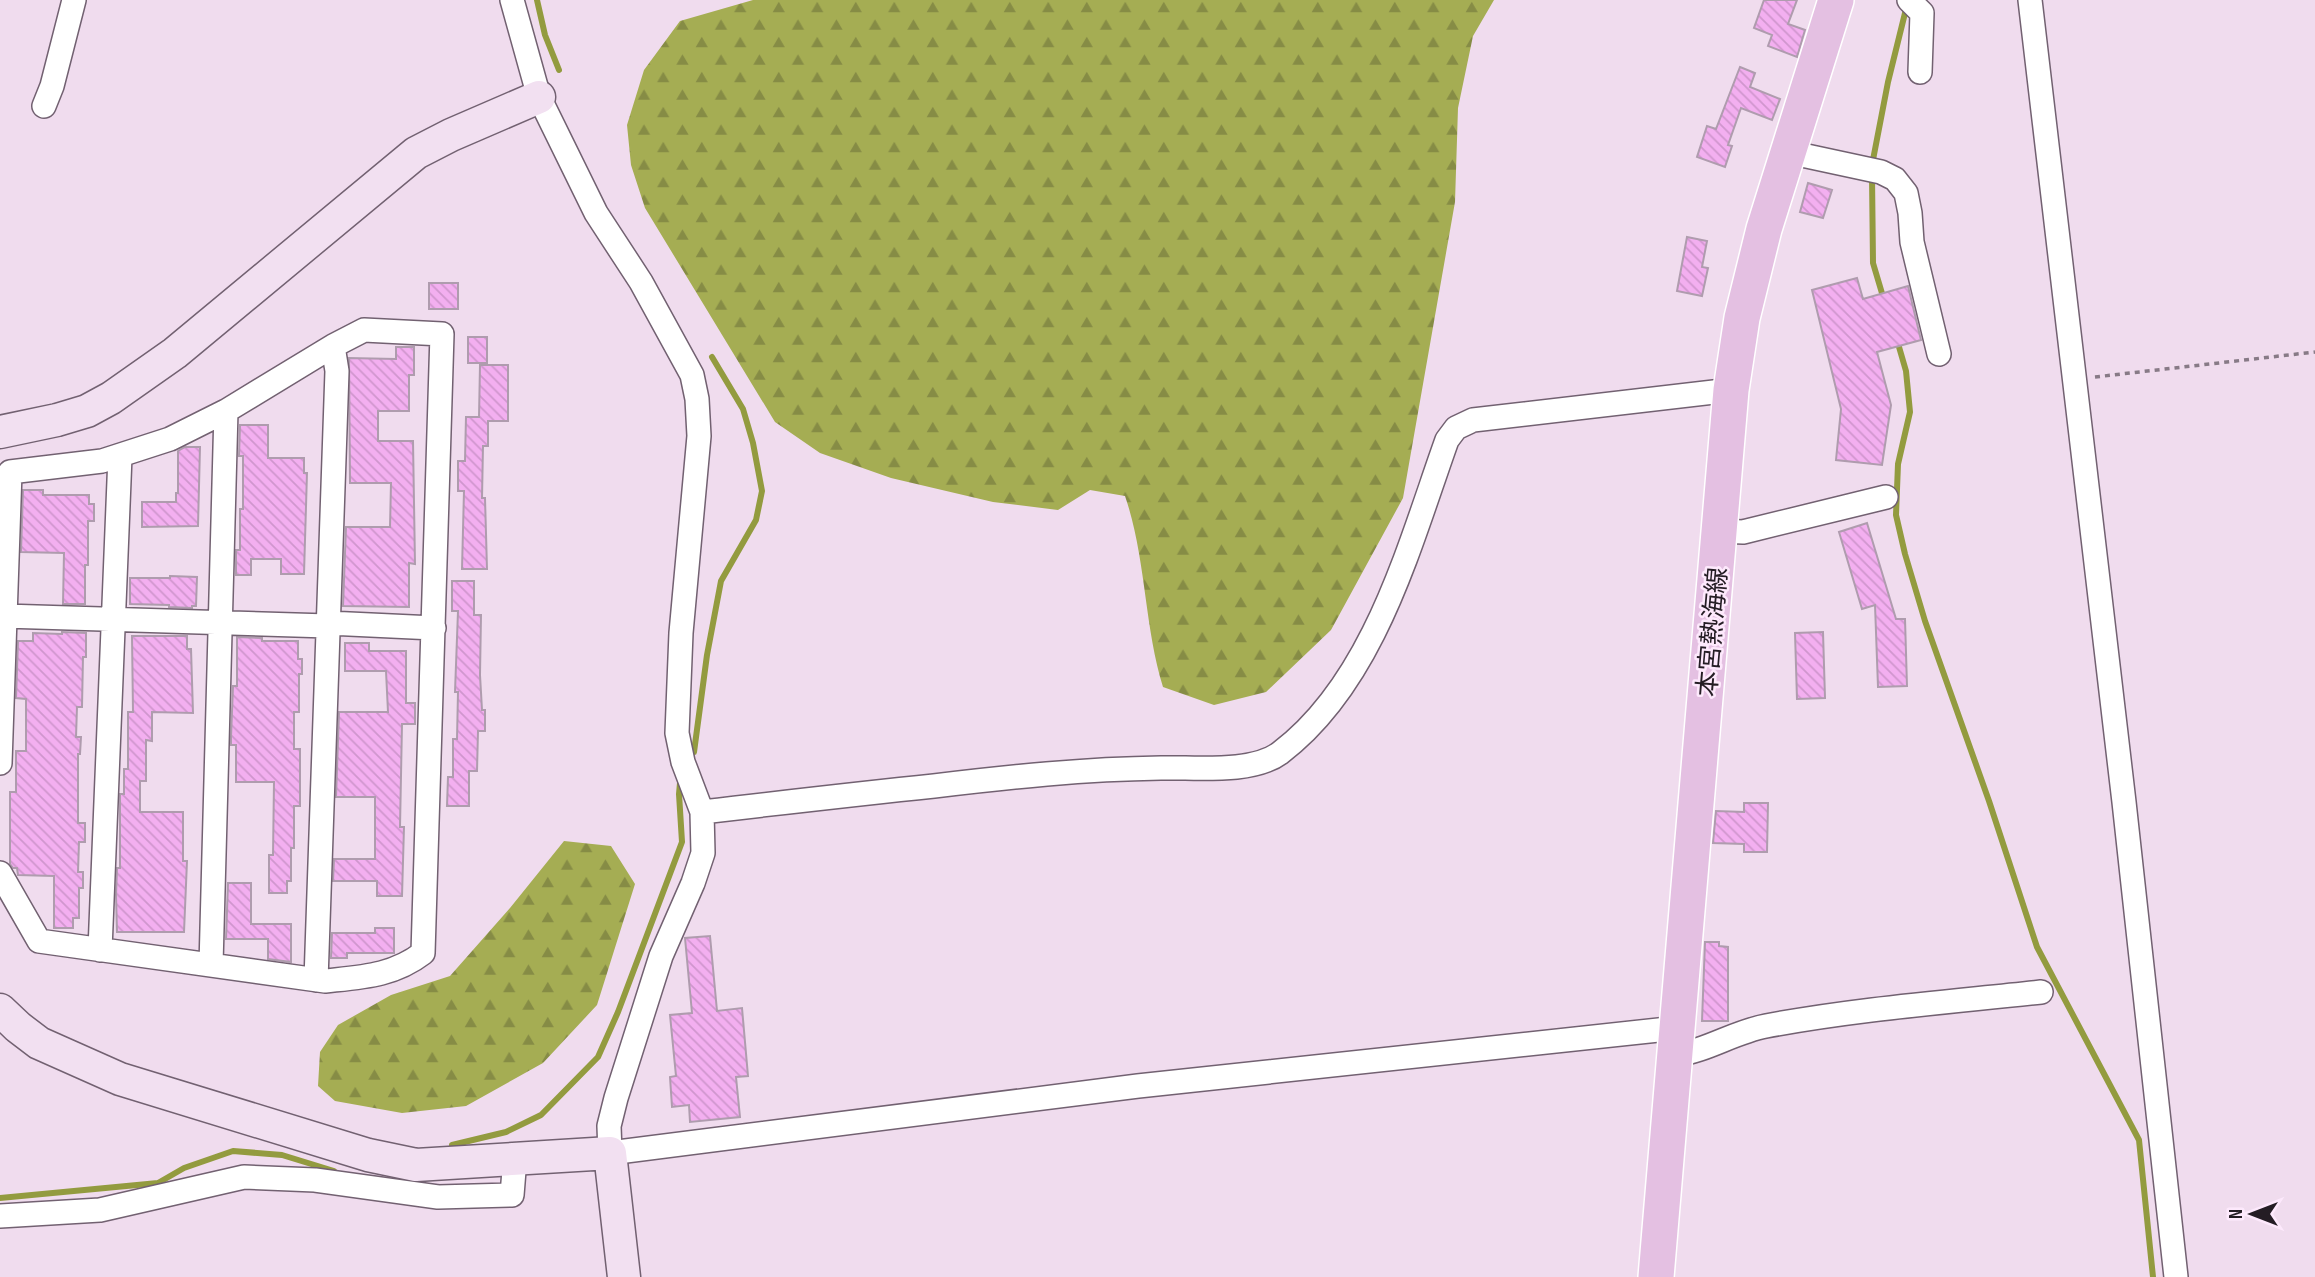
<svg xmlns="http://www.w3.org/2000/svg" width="2315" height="1277" viewBox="0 0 2315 1277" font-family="'Sofia Sans Condensed','Noto Sans JP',sans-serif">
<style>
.forest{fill:url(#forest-firs)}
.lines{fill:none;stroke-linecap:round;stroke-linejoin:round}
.stream{stroke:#939b3f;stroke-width:6}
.building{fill:url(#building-back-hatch);stroke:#af9cae;stroke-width:2}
.street-casing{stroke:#726171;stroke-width:26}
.secondary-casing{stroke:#726171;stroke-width:35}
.primary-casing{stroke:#fff;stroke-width:38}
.path{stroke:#877a86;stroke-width:3.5;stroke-dasharray:5 5;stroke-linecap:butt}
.street{stroke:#fff;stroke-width:23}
.secondary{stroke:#f2e0f1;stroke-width:32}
.primary{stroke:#e4c0e2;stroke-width:35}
.labels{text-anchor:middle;stroke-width:5;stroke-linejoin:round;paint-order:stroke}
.street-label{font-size:26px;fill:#241d24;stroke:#fde9fc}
</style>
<defs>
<pattern id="forest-firs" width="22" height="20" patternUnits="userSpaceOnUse" patternTransform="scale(1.75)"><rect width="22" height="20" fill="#a5ad53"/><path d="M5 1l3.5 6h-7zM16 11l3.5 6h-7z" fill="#868c45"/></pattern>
<pattern id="building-back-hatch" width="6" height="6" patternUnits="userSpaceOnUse" patternTransform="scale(1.75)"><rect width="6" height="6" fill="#f3aff0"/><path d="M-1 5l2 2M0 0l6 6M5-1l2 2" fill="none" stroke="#d096ce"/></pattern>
</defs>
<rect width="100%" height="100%" fill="#f0dcee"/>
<path class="forest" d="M753 0H1494L1473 36 1458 108 1455 202 1403 498 1331 630 1266 692 1214 705 1163 687C1144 625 1146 557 1125 496L1090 490 1058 510 993 502 891 478 820 453 775 422 645 208 631 165 627 125 644 70 680 21Z
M564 841 611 846 635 884 597 1005 543 1063 466 1106 402 1113 335 1101 318 1086 320 1052 338 1025 391 995 450 976 510 908Z"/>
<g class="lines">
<path class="stream" d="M537 0 545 35 559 70
M1872 165 1888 82 1907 5
M1872 176 1873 263 1884 300
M1897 340 1906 371 1910 412 1898 464 1896 515 1905 554 1925 621 1989 801 2037 947 2139 1140 2153 1277
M694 752 707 655 721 581 756 520 762 491 753 443 743 409 712 357
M452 1145 506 1132 541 1115 598 1057 618 1012 682 842 679 794 680 783
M0 1198 158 1183 184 1168 233 1151 282 1155 334 1171"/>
</g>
<path class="building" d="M1764 0H1797L1788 24 1805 30 1797 57 1768 46 1772 35 1754 28Z
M1740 67 1755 73 1750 87 1780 99 1772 120 1741 108 1728 145 1732 146 1725 167 1697 157 1707 126 1716 129Z
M1808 183 1832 190 1823 218 1800 212Z
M1687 237 1707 241 1702 267 1708 268 1702 296 1677 291Z
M1857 278 1863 299 1908 286 1921 340 1877 352 1891 405 1882 465 1836 460 1841 409 1812 290Z
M429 283H458V309H429Z
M468 337H487V363H468Z
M396 347H414V375H409V411H378V441H413L415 564 409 563V607L343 606 346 527H390L391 483H350L349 358 396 359Z
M480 365H508V421H488V446H483L482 498H485L487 569H462L464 491H458V461H465L466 417H479Z
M240 425H268V458H304V473H307L304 574H281V559H251V575H236V550H240V509H243V456H239Z
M185 447H200L198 526 142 527V502H176V493H178V451Z
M23 490H43V495H89V504H94V521H88V565H85V604H63L64 553 21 552Z
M1867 523 1896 619H1905L1907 686 1878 687 1875 605 1862 609 1839 532Z
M170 576 197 577 196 606H192V608L169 607V605L130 604V578H170Z
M452 581H474V615H481L480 675 482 710H485V731H478L477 771H469V806H447L448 777H453V739H457L458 692H455L458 611H452Z
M62 632 86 633V657H83L82 707H77L76 737H81L80 754H78V823H85V842H79L78 872H83V888H79V918H73V928H54V876L18 875 17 868H13L10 864V792H16V751H26V699L16 698 18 641H33V633L62 634Z
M1823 632 1825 698 1797 699 1795 633Z
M132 636H187V649H191L193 713 152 712V741L146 740V781H140V812H183V861H187L184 932H117L116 895 117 868H120V794H124V769H128V712H133Z
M237 637 262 638V641H298V659H302V674H299V712H294V749H300V806H294V848H291V881H287V893H269V855H273L274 782H236V745H231V737L233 686H237Z
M345 643H369V651H406V703H415V724H402L400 827H404L402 896H377V881H333L334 859H375V797H336L339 712H388L386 671H345Z
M1744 803H1768L1767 852H1744V844L1713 843 1716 811 1744 812Z
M228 883H251V924H291V962L268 959V939H226Z
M375 928H394V953H347V958H331L332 933H375Z
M710 936 717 1011 742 1008 748 1076 736 1077 740 1117 690 1122 689 1105 672 1107 670 1077 676 1076 670 1015 692 1013 685 938Z
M1705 942H1719V946L1728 947V1021H1702Z"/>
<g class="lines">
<g class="street-casing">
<path id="street" d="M512 0 539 97 596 213 641 282 692 375 697 399 699 436 681 633 677 733 683 762 702 812 703 853 693 883 661 956 616 1098 609 1126 610 1153 1138 1086 1677 1028
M1909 0 1922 13 1920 72
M2030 0 2124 802 2176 1277
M44 106 52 86 74 0
M1788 152 1881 172 1895 179 1906 193 1910 213 1912 242 1939 354
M1720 531 1743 532 1886 497
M4 616 328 626
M328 623 434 628
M0 763 10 472 102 461 170 439 226 411 333 346 364 330 442 334 423 953C393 976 362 977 325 981L39 941 0 873
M702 812C779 803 856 794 934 786 1009 777 1084 769 1161 768 1194 767 1252 774 1280 753 1374 682 1409 546 1447 440L1456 428 1473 420 1731 390
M100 950 120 456
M211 965 226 411
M316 980 337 371 333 346
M1675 1055C1707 1051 1734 1032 1766 1026 1856 1009 1949 1002 2041 992
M0 1216 100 1210 244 1177 315 1180 438 1197 512 1195 515 1158"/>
</g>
<g class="secondary-casing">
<path id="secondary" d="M0 432 57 420 87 411 111 398 175 353 416 153 451 135 539 97
M0 1010 18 1027 39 1043 120 1079 368 1155 416 1165 610 1153 624 1277"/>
</g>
<g class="primary-casing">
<path id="primary" d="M1656 1277 1731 390 1742 318 1764 229 1836 0"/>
</g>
<path class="path" d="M2095 377 2315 352"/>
<use href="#street" class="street"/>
<use href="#secondary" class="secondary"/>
<use href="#primary" class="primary"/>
</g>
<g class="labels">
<g class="street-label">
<text transform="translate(1712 632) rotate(-85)" y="9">本宮熱海線</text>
</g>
</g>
<g transform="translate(2252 1214) rotate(270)" stroke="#fde9fc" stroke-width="5" paint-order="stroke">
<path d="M0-5L12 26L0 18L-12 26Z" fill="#241d24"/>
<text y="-10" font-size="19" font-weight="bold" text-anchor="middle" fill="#241d24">N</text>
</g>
</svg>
